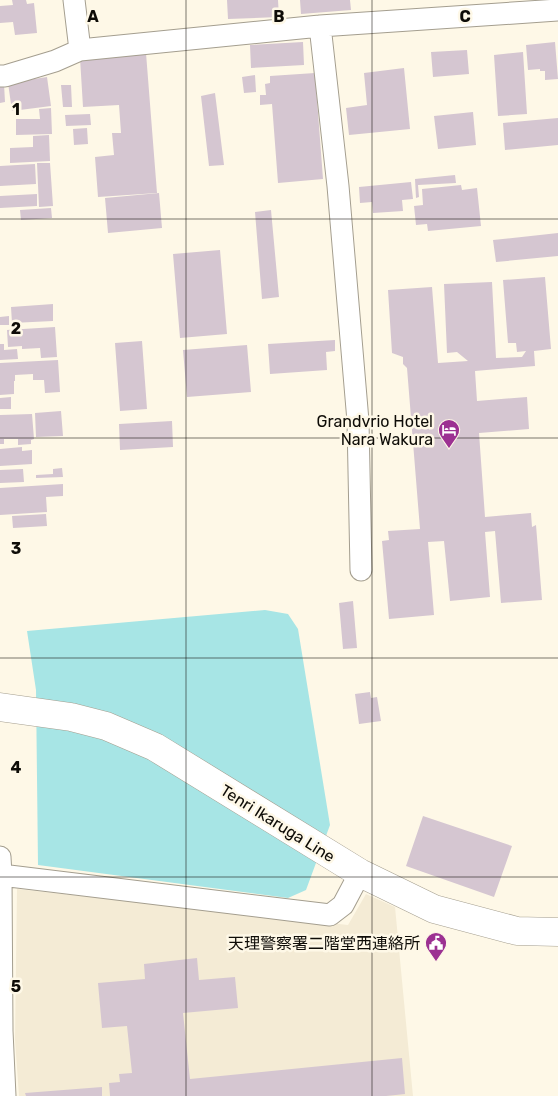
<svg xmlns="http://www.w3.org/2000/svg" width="558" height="1096" viewBox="0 0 558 1096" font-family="Rubik,'Noto Sans JP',sans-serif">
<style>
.built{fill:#f4ebd5}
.water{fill:#a7e5e5}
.building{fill:#d5c6d1}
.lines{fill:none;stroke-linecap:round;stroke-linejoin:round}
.street-casing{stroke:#a49e8f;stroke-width:23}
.secondary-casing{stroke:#a49e8f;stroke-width:29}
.street{stroke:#fff;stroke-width:21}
.secondary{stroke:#fff;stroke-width:28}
.grid{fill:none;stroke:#0e0c07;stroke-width:1;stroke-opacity:0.55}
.labels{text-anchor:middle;stroke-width:5;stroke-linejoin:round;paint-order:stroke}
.poi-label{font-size:16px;fill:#0e0c07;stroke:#fef8e7;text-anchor:end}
.street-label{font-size:16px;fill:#0e0c07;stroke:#fef8e7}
.grid-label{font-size:16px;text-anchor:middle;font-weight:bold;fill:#0e0c07;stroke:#fef8e7;stroke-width:5;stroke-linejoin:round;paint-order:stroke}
</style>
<rect width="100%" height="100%" fill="#fef8e7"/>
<path class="built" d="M17 889 348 925 366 894 395 907 413 1096H19L15 1040Z"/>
<path class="water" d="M265 610 288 614 298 629 330 825 306 890 288 898 38 865 36 690 27 631Z"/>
<path class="building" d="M12 0H26L27 4 34 3 37 33 15 35 13 22 0 23V6L13 5Z
M227 0H278L279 17 228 19Z
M300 0H350L351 10 301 14Z
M303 42 304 65 251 68 250 45Z
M555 42 558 79 545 80V71H540V69L528 70 526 45Z
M467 50 469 74 433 77 431 52Z
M523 52 527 114 498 116 494 55Z
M146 53 157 193 98 197 95 157 114 155 112 133H121L119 105 83 107 80 58Z
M404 68 410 129 349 135 346 108 367 105 364 73Z
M315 73 323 179 278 183 272 104 260 105V95H266L265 84 270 83V76Z
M255 75 256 92 244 93 242 77Z
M47 77 51 106 12 111 8 83Z
M0 84H4L5 102 0 103Z
M61 85H71L72 107H63Z
M215 93 224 165 209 166 201 96Z
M51 108 52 134 16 135V119H40L39 109Z
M473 112 476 145 438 149 434 116Z
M90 114 91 125 66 126 65 115Z
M558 118V145L505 150 503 123Z
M87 128 88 144 74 145 73 129Z
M49 135 50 161 10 163V148L33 147V136Z
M37 163H50L53 206 39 207Z
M35 164 36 184 0 186V166Z
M455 175 456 183 418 185 419 197 416 198 415 179Z
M411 182 413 199 402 200 403 211 373 213 372 202 360 203 359 187Z
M461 185 462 190 477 188 481 226 428 231 427 224 416 225 414 206 423 205 422 189Z
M159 193 162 228 108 233 105 198Z
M37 194V206L0 208V196Z
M51 208 52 218 21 220 20 210Z
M271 210 279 297 262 299 255 212Z
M558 233V256L496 262 493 240Z
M220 250 227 334 180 338 173 254Z
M545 277 551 349 534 351 535 366 475 371 477 401 527 397 529 429 479 433 485 517 531 513 532 527 536 525 542 600 501 603 495 531 485 532 490 597 450 601 444 541 428 542 434 615 389 619 382 541 389 540 388 531 420 529 407 368 403 364V357L392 353 388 290 432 287 438 363 468 361 457 352 447 353 444 284 492 282 496 358 522 357 526 351 517 352 516 343H508L503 280Z
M53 304V321L12 323 11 307Z
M9 316V325H0V317Z
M55 327 57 357 41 358 40 348 22 349V346L8 347 7 330Z
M335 340V351L326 352 327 370 270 374 268 344Z
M142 341 147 409 120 411 115 343Z
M0 344H4V350L17 349 18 359 0 360Z
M247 345 251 392 187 397 183 350Z
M58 360 60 392 45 393 44 380H33V374L15 375V381H14V394L0 395V363Z
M11 397V409H0V398Z
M61 411 63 436 36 437 35 413Z
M32 414 34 439 31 440V444L18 445V439H4V444H0V415Z
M172 421 173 447 120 450 119 424Z
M22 447V451L32 450V464L0 466V449Z
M62 468 63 477 36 478V475L53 474V469Z
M23 469 24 482 0 483V470Z
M63 484V496L46 497 47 512 0 515V488Z
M46 514 47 526 13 528 12 516Z
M353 601 357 648 343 649 339 603Z
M370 692 371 698 377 697 381 721 359 724 355 694Z
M423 816 512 846 494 897 406 866Z
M197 958 199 980 235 977 238 1008 183 1013 190 1079 402 1058 405 1094 386 1096H110L109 1083 120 1082 119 1074 132 1073 127 1026 102 1028 98 983 145 979 144 964Z
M102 1087V1096H26L25 1093Z"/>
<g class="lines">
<g class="street-casing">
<path id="street" d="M74 0 80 50
M320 26 338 186 358 421 361 570
M0 76H5L55 61 80 50 320 26 558 10
M0 857 1 875 2 1031 5 1096
M1 875 330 915 343 905 360 873"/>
</g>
<g class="secondary-casing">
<path id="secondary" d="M0 707 71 717 106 726 155 747 360 873 434 909 517 931 558 932"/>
</g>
<use href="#street" class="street"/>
<use href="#secondary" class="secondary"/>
</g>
<path class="grid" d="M186 0V1096M372 0V1096M0 219H558M0 438H558M0 658H558M0 877H558"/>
<defs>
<g id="hotel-pin" transform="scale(1.125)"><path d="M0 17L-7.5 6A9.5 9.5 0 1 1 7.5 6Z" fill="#9c3192" stroke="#fef8e7"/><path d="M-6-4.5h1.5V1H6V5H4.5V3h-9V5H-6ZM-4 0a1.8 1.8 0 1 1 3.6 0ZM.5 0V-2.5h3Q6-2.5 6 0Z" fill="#fff"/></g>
<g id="civic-pin" transform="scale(1.125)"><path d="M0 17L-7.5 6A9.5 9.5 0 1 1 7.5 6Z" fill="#9c3192" stroke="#fef8e7"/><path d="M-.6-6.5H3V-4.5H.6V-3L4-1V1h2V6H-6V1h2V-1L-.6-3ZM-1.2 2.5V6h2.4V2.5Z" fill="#fff"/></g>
</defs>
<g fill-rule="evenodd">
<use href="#hotel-pin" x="449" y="430"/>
<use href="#civic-pin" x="436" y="943"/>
</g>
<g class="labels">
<g class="poi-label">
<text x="433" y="427">Grandvrio Hotel<tspan x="433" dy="18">Nara Wakura</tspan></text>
<text x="420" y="949">天理警察署二階堂西連絡所</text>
</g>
<g class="street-label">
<text transform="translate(278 823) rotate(32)" y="6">Tenri Ikaruga Line</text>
</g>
</g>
<g class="grid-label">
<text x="93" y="22">A</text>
<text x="279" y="22">B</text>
<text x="465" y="22">C</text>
<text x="16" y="115">1</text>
<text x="16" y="334">2</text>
<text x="16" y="554">3</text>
<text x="16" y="773">4</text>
<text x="16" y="992">5</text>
</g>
</svg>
